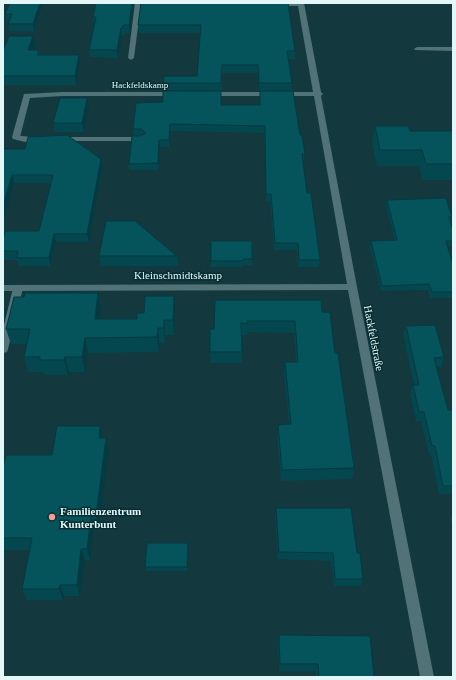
<svg xmlns="http://www.w3.org/2000/svg" width="456" height="680" viewBox="0 0 456 680" font-family="Georgia,serif">
<style>
.lines{fill:none;stroke-linecap:round;stroke-linejoin:round}
.service{fill:#517276;fill-rule:evenodd}
.minor{fill:#517276;fill-rule:evenodd}
.wall{fill:#04474e}
.shaded-wall{fill:#043a40}
.building{fill:#05535b;stroke:#043a40}
.poi-dot{fill:#f59c93;stroke:#072f33;stroke-width:1.5}
.labels{text-anchor:middle;stroke-width:3;stroke-linejoin:round;paint-order:stroke}
.far-street-label{font-size:9px;fill:#e3f7f9;stroke:#072f33}
.street-label{font-size:11px;fill:#e3f7f9;stroke:#072f33}
.poi-label{font-size:11px;font-weight:bold;fill:#e3f7f9;stroke:#072f33;text-anchor:start}
</style>
<rect width="100%" height="100%" fill="#13393e"/>
<g class="lines">
<path class="service" d="M135 3H141L134 58 131 60 128 58Z
M417 47H453V51L415 50 414 49Z
M13 135 41 138 45 140C37 146 22 141 13 139Z
M56 137H141L145 139 141 141H59L55 139Z
M18 285 23 288 8 349 7 352 3 353V329L13 288Z"/>
<path class="minor" d="M273 3H304L321 92 323 94 321 96 357 287 434 677H420L348 290 3 291V285L347 284 314 96H209L205 94 209 92H313L298 6H275L273 5Z
M62 92H177L181 94 177 96H62L30 98 20 137 16 139H13L12 137 24 94Z"/>
</g>
<path class="wall" d="M10 3H43L34 31H9L8 24 9 21H7L5 14Z
M96 3H133L130 33H124V36H122L118 58 90 57 89 50 94 24 93 17Z
M141 3 295 51V59H288L292 83V90H259L258 73H222V90H164L163 83 197 76 200 33H139L138 25Z
M35 45 33 50H39L40 55 80 64 76 85H3V51Z
M260 91 300 135 305 154 304 160H303L307 193 320 260 319 267H298L297 250H274L270 201H266L264 133 170 131 169 147H160L159 170H129V164L141 136H133V129L260 105Z
M89 107 84 132H55L53 123Z
M375 126 410 131H453V180H422L419 166H377L372 142Z
M3 149 101 159 102 168 89 242H56L50 266H19L17 260H3V239L39 231 51 183H14Z
M387 200 452 217 450 222 453 230V246H447L453 265V298H430L428 290 381 291 370 246 371 241 395 240 386 205Z
M211 241 252 259V265H243L242 267H211Z
M99 256H177L178 266H101Z
M98 293 101 308 100 319H137L175 311 174 335H165V343H159V352L88 353 85 372H69L68 375H44L43 372H28L24 357 27 344H11L6 329 24 297Z
M215 300 322 312 335 353 354 468 352 479 281 481 277 435 278 425 289 424 284 373 285 362H296L294 333 247 332V335H242V363H211L210 352 214 329Z
M406 326 444 357 441 367H436L448 410H453V494H439L431 455H429L421 421H416L410 394 413 385H414L403 335Z
M100 426 103 438H106L109 451 99 528H94L90 560H85L80 596H64L63 600H27L22 589 29 550H3V464L52 455Z
M276 508 357 553 363 579 361 586H334L331 561 278 559 275 516Z
M453 510V531L450 518Z
M188 543 187 571H146L145 567Z
M279 635 374 677H316V671H279L278 643Z"/>
<path class="shaded-wall" d="M40 3H43L34 31 33 24Z
M132 3H133L130 33 129 25Z
M121 28 122 36 118 58 117 50Z
M33 36 35 45 30 59 28 50Z
M79 55 80 64 76 85 75 76Z
M87 98 89 107 84 132 82 123Z
M170 124V131L169 147V140Z
M159 140 160 147 159 170 158 163Z
M101 159 102 168 89 242 87 234Z
M12 175 14 183 3 222V206Z
M54 234 56 242 50 266 49 258Z
M98 293 101 308 98 334 95 319Z
M174 296 175 311 174 335 173 320Z
M3 303 6 312 3 323Z
M164 320 165 335V343L164 328Z
M158 328 159 343V352L157 337Z
M85 338 88 353 85 372 82 357Z
M65 357 69 372 68 375 64 360Z
M100 426 103 439 99 438Z
M106 438 109 451 99 528 96 516Z
M91 516 94 528 90 560 87 549Z
M81 549 85 560 80 596 77 585Z
M60 585 64 596 63 600 59 589Z"/>
<path class="building" d="M10 3H40L33 24H8L12 14H5Z
M96 3H132L129 25H123V28H121L117 50H89L96 17H93Z
M141 3H288L295 51H287L292 83H259L258 65H222L221 83H163L164 76H197L201 25H138Z
M9 36H33L28 50H39L37 55H79L75 76H3V51Z
M163 91H221V105H260V91H293L300 135H302L305 154H302L307 193H311L320 260H299L298 243H275L271 194H266L265 126 170 124 169 140H159L158 163 129 164 132 136H140L146 133 141 129H133L136 103 163 102Z
M60 98H87L82 123H53Z
M375 126H408L410 131H453V164H426L422 150H380Z
M67 135 101 159 87 234H54L49 258H17L18 251H3V239L5 231H39L53 175H12L3 206V149H25L28 137Z
M446 198 452 217H449L453 230V241H446L453 265V292H432L429 284 382 286 371 241 397 240 387 200Z
M106 221H135L177 256H99Z
M211 241H252V259H243L242 261H211Z
M25 293H98L95 319H137V313H144L145 296H174L173 320H164V328H158L157 337 85 338 82 357H65L64 360H40V357H24L30 329H6L14 297H24Z
M215 300H321L322 312H330L335 353H338L354 468 282 470 278 425 291 424 285 362H298L295 321H247V324L241 323 242 352H210V329H214Z
M435 325 444 357 434 358 448 410H453V486H443L435 446H432L424 412H419L413 385H419L406 326Z
M57 426H100L99 438H106L96 516H91L87 549H81L77 585H60L59 589H22L32 538H3V464H4L6 455H52Z
M276 508H351L357 553H360L363 579H335L333 553 279 552Z
M147 543H188L187 567H145Z
M279 635 370 636 374 677H319L318 664H280Z"/>
<circle class="poi-dot" cx="52" cy="517" r="4"/>
<g class="labels">
<g class="far-street-label">
<text x="140" y="88">Hackfeldskamp</text>
</g>
<g class="street-label">
<text x="178" y="279">Kleinschmidtskamp</text>
<text transform="translate(374 338) rotate(79)" y="4">Hackfeldstraße</text>
</g>
<g class="poi-label">
<text x="60" y="515">Familienzentrum<tspan x="60" dy="13">Kunterbunt</tspan></text>
</g>
</g>
<rect width="456" height="680" fill="none" stroke="#e3f7f9" stroke-width="8"/>
</svg>
